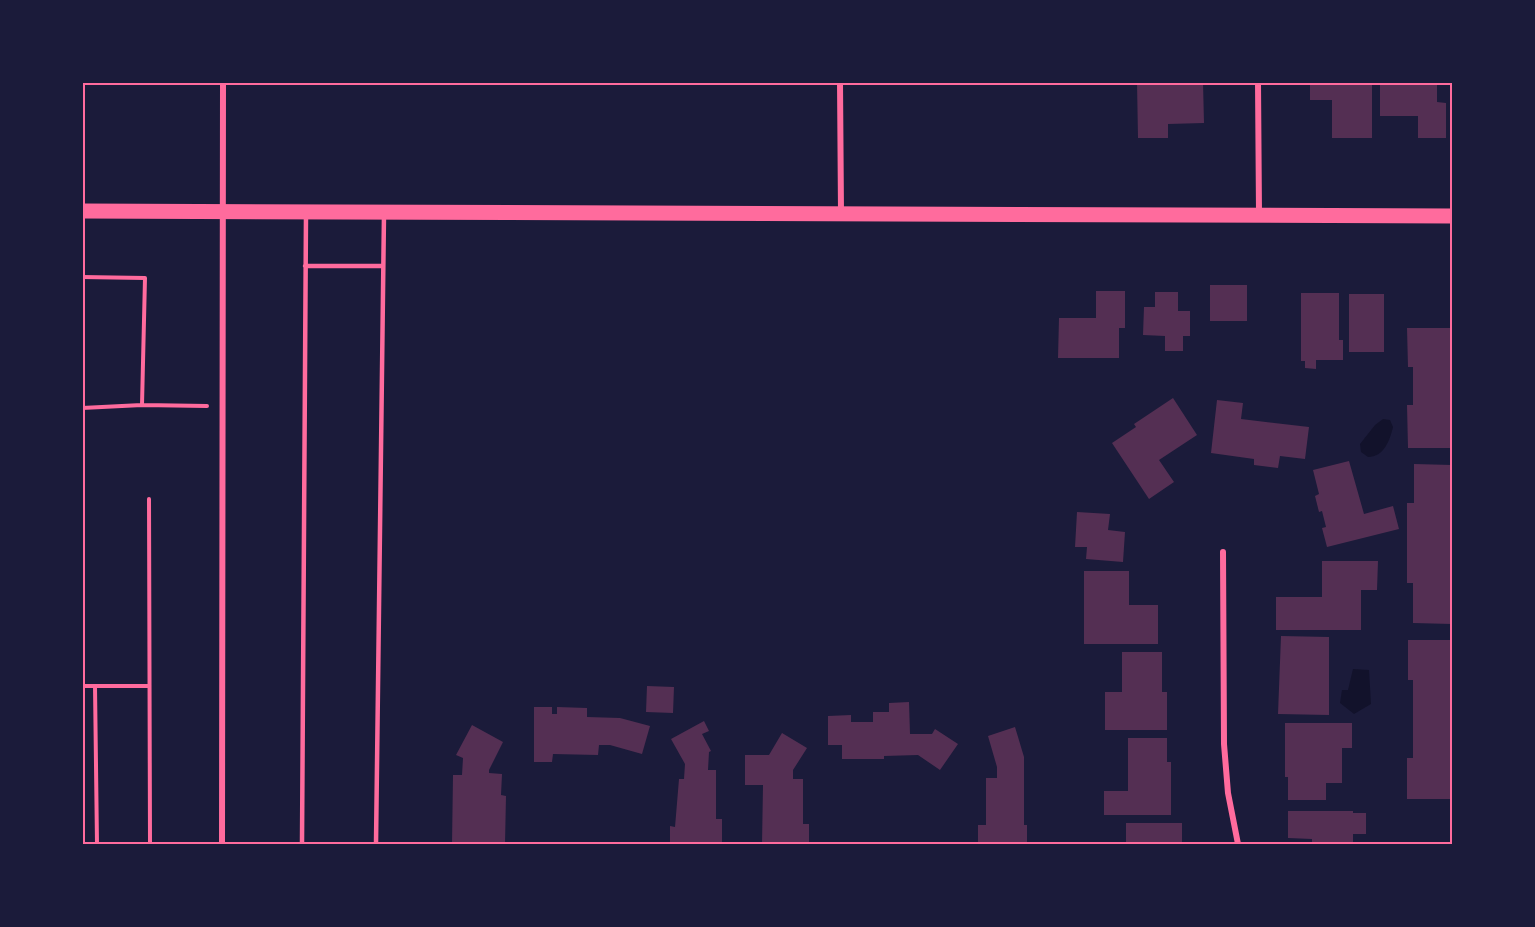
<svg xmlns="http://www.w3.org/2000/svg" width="1535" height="927" viewBox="0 0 1535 927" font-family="Karla,sans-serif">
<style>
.water{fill:#12122b}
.building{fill:#542f53}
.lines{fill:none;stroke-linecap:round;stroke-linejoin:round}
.path{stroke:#ff6b9d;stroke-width:4}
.service{stroke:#ff6b9d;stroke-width:4.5}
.minor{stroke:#ff6b9d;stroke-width:6}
.primary{stroke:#ff6b9d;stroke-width:15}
.neatline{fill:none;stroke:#ff6b9d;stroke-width:2}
</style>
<rect width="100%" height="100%" fill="#1b1b3a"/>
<path class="water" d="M1383 419 1390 420 1393 427C1390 440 1384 457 1368 457L1361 452 1360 444 1375 425Z
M1353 669 1369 670 1371 704 1354 714 1340 703 1342 690H1348Z"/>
<path class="building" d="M1137 82H1203L1204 123 1168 124V138H1138Z
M1310 82H1372V138H1332V100H1310Z
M1380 82H1437V102L1446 103V138H1418V116H1380Z
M1210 285H1247V321H1210Z
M1096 291H1125V328H1119V358H1058L1059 318H1096Z
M1155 292H1178V311H1190V336H1183V351H1165V336L1143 335 1144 307H1155Z
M1301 293H1339V340H1343V360H1316V369L1305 368V361H1301Z
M1349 294H1384V352H1349Z
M1407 328H1452V448H1408L1407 405H1413V367H1408Z
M1173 398 1197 435 1159 460 1174 482 1149 499 1112 443 1136 427 1134 424Z
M1217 400 1243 403 1241 419 1309 427 1305 459 1280 456 1278 468 1254 465V459L1211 453Z
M1349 461 1364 514 1393 506 1399 529 1327 547 1322 528 1326 527 1322 511 1319 512 1315 496 1319 494 1313 470Z
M1414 464 1452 465V624L1413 623V583H1407V503H1414Z
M1077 512 1110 514 1108 530 1125 532 1123 562 1086 559 1087 547H1075Z
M1322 561H1378L1377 590H1361V630H1276V597H1322Z
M1084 571H1129V605H1158V644H1084Z
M1281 636 1329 637V715L1278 714Z
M1408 640H1452V799H1407V758H1413V680H1408Z
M1122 652H1162V692H1167V730H1105V692H1122Z
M647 686 674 687 673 713 646 712Z
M909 702 910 734H932L935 729 958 744 940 770 918 755 884 756V759H842V745H828V716L851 715V722H873V712H889V703Z
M534 707H552V714H557V707L587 708V717L620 718 650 726 642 754 610 745H599L598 755 553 754 552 762H534Z
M704 721 709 731 702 734 711 751 709 752 708 770H716V819H722V844H670V826L675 827 679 779H684L685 764 671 739Z
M1285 723H1352V748H1342V783H1326V800H1288V777H1285Z
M472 725 503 742 489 770V773L502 774 501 795 506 796 505 844H452L453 775H462L463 758 456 755Z
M1015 727 1024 757V825H1027V844H978V825H986V778H997V767L988 736Z
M782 733 807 748 793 770V779H803V824H809V844H762L763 785H745V755H769Z
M1128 738H1167V762H1171V815H1104V791H1128Z
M1288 811H1353V813H1366V834H1353V844H1312V839L1288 838Z
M1126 823H1182V844H1126Z"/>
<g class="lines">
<path class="path" d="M82 277 145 278 142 405 82 408
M142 405 207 406
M149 499 150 844
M82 686H149
M95 686 97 844"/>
<path class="service" d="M305 266H383
M302 844 306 214
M376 844 384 214"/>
<path class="minor" d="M840 82 841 213
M1258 82 1259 214
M1223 552 1224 744 1228 793 1238 844
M222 844 223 82"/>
<path class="primary" d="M82 211 1452 216"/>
</g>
<rect width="1535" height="927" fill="none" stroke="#1b1b3a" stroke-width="168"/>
<rect x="84" y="84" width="1367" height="759" class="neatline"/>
</svg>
